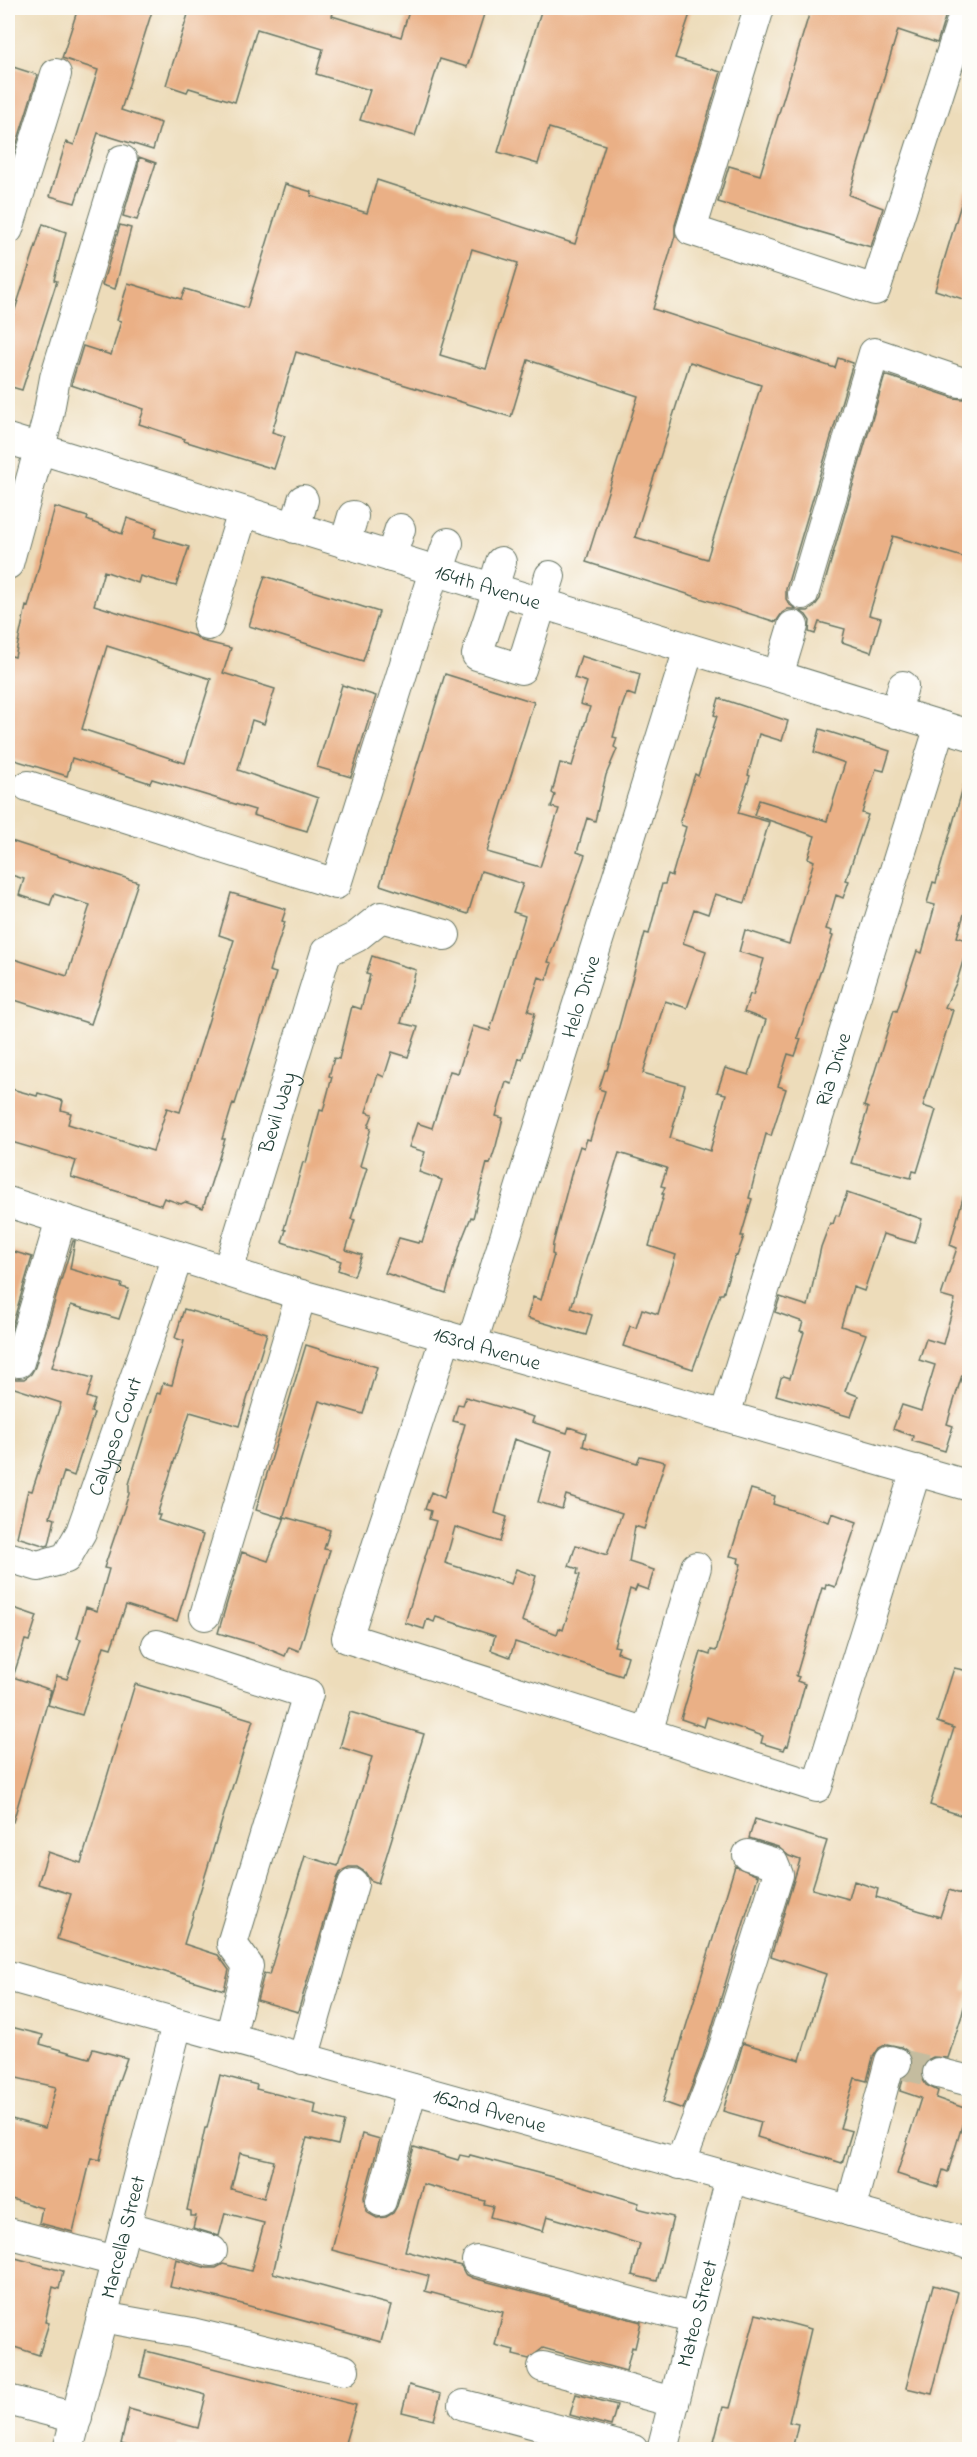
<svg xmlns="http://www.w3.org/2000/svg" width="977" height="2457" viewBox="0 0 977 2457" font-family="'Indie Flower',sans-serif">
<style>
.building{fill:#eab086;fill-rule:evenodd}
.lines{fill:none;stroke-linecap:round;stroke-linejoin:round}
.minor-tunnel{stroke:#c4bc9f;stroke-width:30;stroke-dasharray:30 15;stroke-linecap:butt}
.minor-casing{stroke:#677563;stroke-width:32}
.minor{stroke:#fff;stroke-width:30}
.labels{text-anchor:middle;stroke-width:4.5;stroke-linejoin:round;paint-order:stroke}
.street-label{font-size:21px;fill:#1f3d34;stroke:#fdfcf7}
</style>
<rect width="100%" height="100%" fill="#fdfcf7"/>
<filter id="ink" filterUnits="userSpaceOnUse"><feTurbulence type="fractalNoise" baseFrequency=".0167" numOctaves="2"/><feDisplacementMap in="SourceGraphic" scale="12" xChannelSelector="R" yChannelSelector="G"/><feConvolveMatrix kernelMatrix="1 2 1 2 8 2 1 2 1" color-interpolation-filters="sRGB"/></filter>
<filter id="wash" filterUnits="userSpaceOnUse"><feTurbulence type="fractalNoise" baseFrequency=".008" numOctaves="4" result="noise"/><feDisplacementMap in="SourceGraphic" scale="24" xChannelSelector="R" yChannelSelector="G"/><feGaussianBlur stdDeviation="1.35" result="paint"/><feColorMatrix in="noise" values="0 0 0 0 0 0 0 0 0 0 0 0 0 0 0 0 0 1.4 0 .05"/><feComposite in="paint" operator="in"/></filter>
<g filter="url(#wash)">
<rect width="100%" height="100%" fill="#eddcba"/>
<g id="blocks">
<path class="building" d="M78 8H153L121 110 161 123 153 150 98 133 75 203 50 196 66 142 74 145 98 70 62 58Z
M190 8H335L332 16 401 37 410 8H486L467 67 440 59 415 136 360 120 370 90 316 74 323 49 257 29 235 102 189 88 187 92 166 85Z
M542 8H692L675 58 721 72 675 225V236L653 309 835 368 838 358 853 363 786 589V599L790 605 796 609H788L782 613 776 622 586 562 638 396 528 360 511 417 296 352 272 432 285 436 274 469 184 441 185 439 139 424 144 409 71 385 83 346 111 355 121 321 117 320 128 283 181 299 185 289 247 308 285 184 312 192 311 196 367 213 377 180 575 244 605 145 549 128 538 164 498 152ZM472 249 518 263 486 369 440 355ZM690 362 761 385 707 559 635 537Z
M811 8H948L937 43 898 30 849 195 883 208 871 247 718 202 729 166 760 175Z
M13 67 38 75 8 172V83Z
M139 157 156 163 137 220 123 216 138 165Z
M965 191 969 192V301L935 290Z
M43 224 66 232 54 280 57 281 22 390 8 386V331Z
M120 225 131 228 115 289 102 285Z
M885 375 954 398 963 399 969 396V559L893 536 869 615 881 618 871 652 842 642 845 629 819 622 815 634 809 632 810 621 806 615 800 611H808L814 607 820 599Z
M55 507 88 517 87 520 122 534 127 518 157 528 154 537 189 547 176 586 140 576 138 583 104 571 94 605 195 636 202 641 231 648 223 673 275 689 264 724 252 720 238 770 318 798 307 831 253 815 255 810 152 779 150 783 72 758 67 776 8 758V655L15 657 26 606 28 607ZM107 646 211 679 185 763 82 729Z
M265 576 379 612 363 661 249 626Z
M581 656 640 674 635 696 627 693 620 712 613 737 617 738 614 747 617 749 606 775 595 821 587 818 577 852 585 855 548 962 552 963 546 980 539 977 528 1011 535 1013 530 1032 522 1059 519 1058 512 1084 506 1082 496 1116 503 1118 496 1146 490 1164 487 1163 473 1218 471 1217 461 1242 446 1293 385 1273 399 1238 418 1243 419 1241 422 1242 442 1180 419 1172 425 1152 409 1147 417 1123 432 1128 450 1071 458 1073 473 1026 490 1031 525 916 513 912 523 884 481 871 468 914 380 885 445 674 534 702 487 852 540 867 559 809 551 807 555 795 552 793 560 763 572 766 590 707 580 704 587 682 574 678Z
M342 685 376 696 351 777 317 767Z
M719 698 788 721 782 741 759 734 748 775 750 776 738 813 769 822 745 903 715 894 708 914 694 909 683 943 706 951 701 969 687 1008 665 1001 643 1073 685 1085 670 1138 710 1151 726 1094 717 1092 725 1068 749 1075 766 1020 744 1012 750 994 753 995 764 959 739 952 745 930 789 944 814 861 808 858 815 836 754 815 759 800 827 821 845 763 814 752 820 729 890 751 884 771 876 769 862 813 868 815 846 880 849 881 843 898 836 895 826 929 832 931 831 935 833 936 797 1038 801 1039 795 1056 788 1054 778 1086 786 1089 771 1136 766 1134 749 1198 752 1199 741 1236H744L737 1256 735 1255 723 1294H720L693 1369 623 1346 630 1326 636 1328 642 1309 658 1314 676 1255 649 1246 664 1194H662L665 1187 661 1186 667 1168 619 1153 571 1308 592 1315 586 1335 527 1318 533 1297 541 1300 554 1255 552 1254 553 1244 572 1171 580 1146 584 1148 587 1139 590 1140 605 1091 599 1089 605 1070H607L645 933 649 934 662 884H665L668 874 672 876 686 827 681 825 680 821 695 774 698 776 717 716 714 715Z
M964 784H969V898L957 937 969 941 957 981 945 1007 953 1010 923 1106 936 1110 917 1172 913 1171 911 1178 851 1163 868 1108 864 1106 894 1010 897 1011 917 951 922 953 935 905 927 903 933 882 936 883Z
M8 840 138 882 91 1024 8 998V957L67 976 90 905 54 894 50 905 19 895 24 879 8 874Z
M231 893 286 909 282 921 285 922 269 971 276 973 235 1104 233 1103 222 1139H225L203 1208 185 1202 181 1204 164 1198 161 1205 71 1177 76 1161 8 1141V1088L37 1096 38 1093 63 1101 61 1110 71 1113 68 1124 153 1151 167 1108 180 1112 234 940 219 935Z
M372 956 416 970 401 1023 418 1027 408 1057 392 1052 384 1077 378 1074 366 1112 373 1114 368 1127 371 1128 360 1166 367 1168 351 1219 355 1220 346 1250 362 1255 354 1276 338 1270 341 1261 282 1242 286 1230 284 1229 303 1162 306 1163 320 1110 323 1111 332 1077 329 1076 334 1058 339 1059 352 1006 361 1009 370 975 366 974Z
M847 1193 922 1219 915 1243 883 1234 864 1291 853 1287 841 1326 866 1334 845 1391 858 1396 851 1417 776 1395 781 1378 784 1376 790 1378 804 1332 800 1331 803 1322 775 1312 780 1297 808 1306 821 1247 830 1223 833 1224 836 1215 839 1216Z
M964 1194 969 1195V1377L962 1375 947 1424 953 1426 945 1451 912 1441 913 1436 893 1429 902 1405 921 1411 935 1365 919 1360 926 1339 943 1344 955 1300 941 1296 957 1248 950 1245Z
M73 1241H75L70 1269 122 1284 121 1287 129 1289 119 1319 71 1305 52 1367 93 1378 87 1397 95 1400 91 1412 94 1413 74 1476 64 1472 50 1517 55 1519 49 1545 46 1546 17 1537 28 1490 32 1491 61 1403 8 1386V1375L15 1379H24L31 1374 35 1367Z
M8 1250 32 1257 8 1340Z
M184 1309 267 1333 239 1426 190 1412 157 1515H160L158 1520 203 1535 177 1621 126 1605 111 1648 104 1646 82 1715 48 1705 57 1676 67 1679 81 1639 77 1638 86 1607 97 1611 109 1569 104 1568 129 1494V1484L157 1393 160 1394 163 1383 172 1385 184 1341 175 1338Z
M306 1345 377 1367 363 1414 319 1401 283 1518 256 1510Z
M466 1397 534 1417 532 1422 567 1433 569 1427 586 1433 583 1446 637 1463 640 1456 665 1462 644 1529 635 1526 629 1562 654 1570 648 1590 637 1586 635 1591 630 1589 614 1646 619 1647 617 1652 628 1656 622 1676 515 1642 510 1657 491 1650 495 1636 436 1617 434 1622 427 1619 424 1629 405 1623 436 1521 429 1519 431 1511 425 1509 431 1492 444 1498 465 1424 453 1421 458 1404 463 1405ZM514 1439 552 1452 538 1502 562 1509 566 1495 622 1513 607 1555 576 1545 569 1566 578 1569 577 1574 580 1575 563 1630 559 1628 557 1634 522 1621 536 1576 516 1569 511 1584 445 1563 455 1527 500 1542 507 1517 495 1513Z
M751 1489 775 1496 773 1504 829 1522 832 1513 857 1522 835 1587 826 1584 825 1589 822 1588 796 1676 799 1677 797 1681 805 1684 788 1746 786 1745 784 1750 761 1743 763 1736 707 1717 704 1727 681 1719 701 1652 710 1655 711 1650 716 1651 741 1564 738 1563 739 1558 730 1556Z
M285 1517 330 1530 324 1549 330 1550 299 1651 289 1647 285 1656 259 1645 218 1633 242 1552 268 1561Z
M8 1606 37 1616 29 1641 25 1640 13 1677 51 1690 13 1822 8 1821Z
M954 1668 969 1671V1818L930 1805 954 1728 937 1722Z
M135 1684 253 1720 184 1944 218 1955 229 1970 224 1990 57 1939 71 1894 38 1884 48 1852 81 1863Z
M350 1712 424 1734 378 1883 370 1880 365 1872 357 1867H349L341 1871 337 1879 298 2012 257 2000 264 1974 269 1975 305 1856 338 1866 372 1757 340 1747Z
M755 1819 827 1841 812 1889 849 1899 854 1881 878 1889 876 1897 940 1917 949 1890 969 1897V1970L963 1990 968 1991 962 2015 948 2058 933 2057 925 2061 921 2069 922 2078 926 2085 938 2091 936 2098 967 2109 948 2172 943 2170 938 2187 897 2174 921 2098 900 2091 903 2078 912 2069 913 2060 909 2052 901 2047 887 2044 879 2048 873 2057 867 2081 855 2078 840 2128 852 2131 842 2163 757 2137 761 2122 723 2111 743 2043 800 2060 826 1974 771 1956 800 1860 789 1856 778 1847 749 1838Z
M735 1866 758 1876 703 2057 683 2109 663 2102Z
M11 2027 43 2035 40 2044 89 2058 93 2049 127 2058 117 2086 100 2160 91 2158 73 2232 39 2223 42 2208 8 2198V2118L45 2128 56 2087 8 2076V2029Z
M220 2075 257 2085 256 2089 316 2104 314 2114 344 2122 338 2145 307 2138 298 2166 273 2273 391 2305 381 2342 220 2298 170 2287 176 2259 207 2268H216L223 2264 251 2271 264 2223 225 2213 219 2236 193 2228 196 2216H191V2211L187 2210 205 2128H207ZM240 2153 274 2161 264 2198 231 2189Z
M362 2134 380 2139 364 2197 365 2206 368 2213 377 2218 386 2217 393 2213 397 2206 414 2147 458 2160 460 2155 469 2157 470 2155 557 2178 639 2203 637 2208 673 2217 657 2281 632 2275 640 2244 547 2216 543 2231 490 2217 493 2206 484 2204 485 2201 423 2184 405 2251 461 2266 465 2274 473 2278 641 2322 635 2348 632 2347 626 2371 543 2348 529 2359 513 2355 514 2350 495 2345 503 2312 425 2291 429 2276 332 2250Z
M8 2256 63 2271 59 2289 53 2287 45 2322 49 2323 39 2355 8 2345Z
M933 2285 958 2292 932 2394 906 2388Z
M756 2314 811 2329 789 2422 798 2424 792 2450H750L714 2441 723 2407 730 2408Z
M146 2351 356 2405 343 2450H203L177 2443 176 2450H141L121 2444 129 2409 198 2428 206 2395 140 2377Z
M409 2385 441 2394 434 2420 402 2412Z
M576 2394 617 2405 611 2426 570 2415Z"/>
</g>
</g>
<g filter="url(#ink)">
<use href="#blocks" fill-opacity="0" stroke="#677563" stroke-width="1.5"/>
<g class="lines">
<path class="minor-tunnel" d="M896 2063 938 2073"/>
<g class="minor-casing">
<g id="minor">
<path d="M759 8 691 230 875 290 966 8"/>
<path d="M8 229 56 74"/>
<path id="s1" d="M8 439 970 735"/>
<path d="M295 528 303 500"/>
<path d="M345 543 353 516"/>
<path d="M391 557 400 529"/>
<path d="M8 564 47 421 55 378 122 160"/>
<path d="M438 572 448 543"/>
<path d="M493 588 501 562"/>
<path d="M498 590 477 655 521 669 550 576"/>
<path d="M803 594 874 353 960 382"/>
<path d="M208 625 243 512"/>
<path d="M778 676 793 626"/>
<path d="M896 713 903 686"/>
<path d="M28 786 336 884 434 571"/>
<path id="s2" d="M8 1202 301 1295 970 1486"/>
<path id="s3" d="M228 1271 326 952 356 937 381 917 445 935"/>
<path d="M446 1336 347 1638 817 1787 916 1470"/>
<path id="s4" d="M472 1343 689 649"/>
<path d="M19 1362 61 1219"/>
<path id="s5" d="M725 1415 940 726"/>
<path id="s6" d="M8 1557 38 1566 66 1558 81 1532 178 1256"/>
<path d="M205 1615 301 1295"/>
<path d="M157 1645 308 1694 232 1944 248 1966 230 2038"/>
<path d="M647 1733 696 1567"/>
<path id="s7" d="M8 1976 970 2244"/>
<path d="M303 2059 353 1884"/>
<path d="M938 2073 970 2081"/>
<path d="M680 2164 719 2063 778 1875 773 1863 748 1855"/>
<path d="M381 2201 412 2089"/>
<path d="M850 2211 890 2061 896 2063"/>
<path d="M125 2226 212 2251"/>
<path d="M8 2233 116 2261"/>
<path d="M477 2261 695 2319"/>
<path d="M102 2317 192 2333 344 2370"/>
<path d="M543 2367 674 2402"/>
<path d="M8 2400 77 2418"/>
<path d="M464 2405 633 2450"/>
<path id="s8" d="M68 2450 177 2024"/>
<path id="s9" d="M662 2450 731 2178"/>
</g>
</g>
<use href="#minor" class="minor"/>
</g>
</g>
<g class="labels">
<g class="street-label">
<text dy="7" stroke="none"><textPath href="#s1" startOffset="502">164th Avenue</textPath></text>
<text dy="7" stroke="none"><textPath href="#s4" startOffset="363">Helo Drive</textPath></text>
<text dy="7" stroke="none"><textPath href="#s5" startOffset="362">Ria Drive</textPath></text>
<text dy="7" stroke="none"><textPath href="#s3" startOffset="166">Bevil Way</textPath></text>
<text dy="7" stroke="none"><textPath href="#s2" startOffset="501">163rd Avenue</textPath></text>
<text dy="7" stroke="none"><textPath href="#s6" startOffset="192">Calypso Court</textPath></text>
<text dy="7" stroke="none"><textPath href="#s7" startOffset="500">162nd Avenue</textPath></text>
<text dy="7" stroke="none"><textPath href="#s8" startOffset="220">Marcella Street</textPath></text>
<text dy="7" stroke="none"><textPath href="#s9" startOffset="141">Mateo Street</textPath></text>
</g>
</g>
<rect width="977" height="2457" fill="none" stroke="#fdfcf7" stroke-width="30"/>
</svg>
